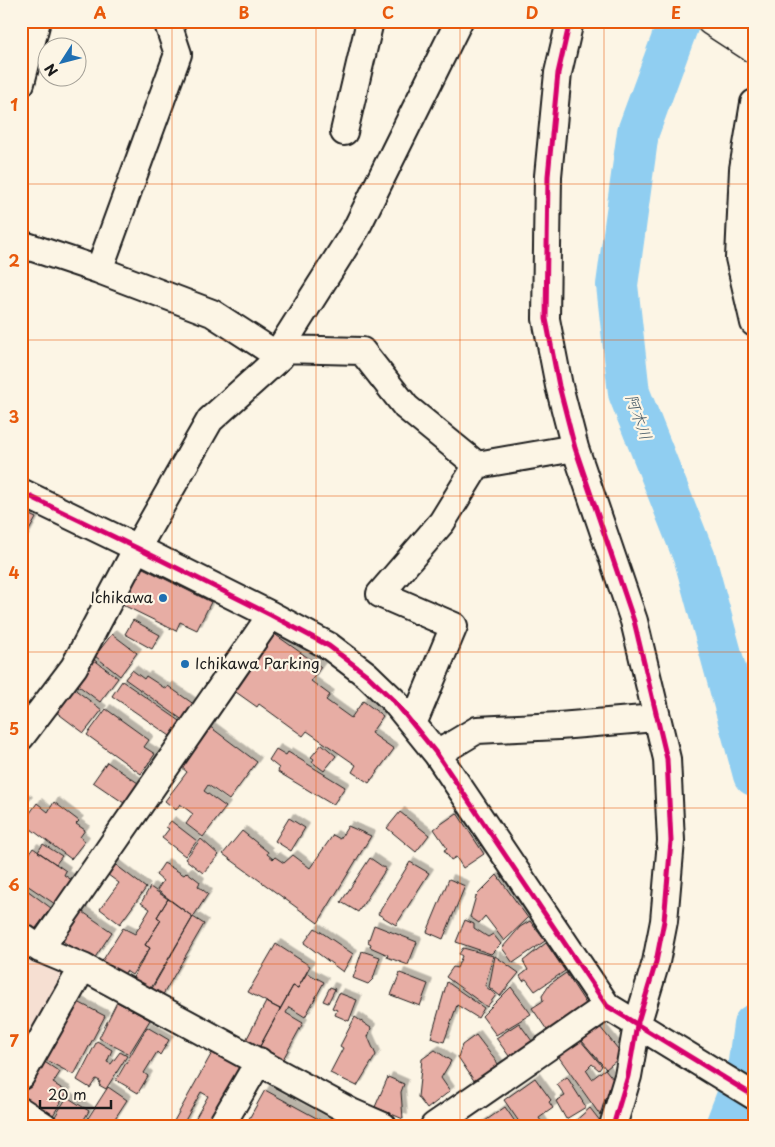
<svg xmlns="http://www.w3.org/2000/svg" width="775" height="1147" viewBox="0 0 775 1147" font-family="'Playpen Sans','Klee One',sans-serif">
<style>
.built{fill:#f6dfd2}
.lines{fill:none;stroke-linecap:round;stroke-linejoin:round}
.river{stroke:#90cef1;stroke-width:42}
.building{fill:#e7ada4;stroke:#1c1c1c;filter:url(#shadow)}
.minor-casing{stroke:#1c1c1c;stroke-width:30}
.primary-casing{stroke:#1c1c1c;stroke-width:31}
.minor{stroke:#fcf5e5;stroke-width:26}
.primary{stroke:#fcf5e5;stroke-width:28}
.cycleway-casing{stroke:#fcf5e5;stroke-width:8}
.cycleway{stroke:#d6006c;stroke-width:5}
.grid{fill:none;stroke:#e8590c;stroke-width:1;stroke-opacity:0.55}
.poi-dot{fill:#1f6fb2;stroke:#fcf5e5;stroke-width:2}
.labels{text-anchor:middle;stroke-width:4.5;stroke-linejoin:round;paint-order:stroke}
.poi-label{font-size:15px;fill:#1c1c1c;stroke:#fcf5e5;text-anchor:end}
.water-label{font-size:16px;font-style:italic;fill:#455a67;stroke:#fcf5e5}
.neatline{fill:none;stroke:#e8590c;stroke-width:2}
.grid-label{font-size:16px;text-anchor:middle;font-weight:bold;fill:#e8590c}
</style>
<defs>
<filter id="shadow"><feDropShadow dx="4.5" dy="-4.5" stdDeviation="0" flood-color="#0004"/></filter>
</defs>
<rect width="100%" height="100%" fill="#fcf5e5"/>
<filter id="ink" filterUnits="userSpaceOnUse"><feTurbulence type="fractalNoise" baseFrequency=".02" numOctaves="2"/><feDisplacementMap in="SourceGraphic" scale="10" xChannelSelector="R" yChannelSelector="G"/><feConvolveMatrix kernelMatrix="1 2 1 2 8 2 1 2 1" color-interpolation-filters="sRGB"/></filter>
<g filter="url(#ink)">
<path class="built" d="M21 939 70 970 21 1056Z"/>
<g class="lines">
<path class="river" d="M679 21 638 132 617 285 629 393 695 559 754 775
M726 1126 748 1069 754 1025"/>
</g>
<path class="building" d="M21 511 36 518 21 545Z
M139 566 211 602 197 630 180 622 176 631 121 604Z
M133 620 160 635 152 649 125 634Z
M273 633 321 667 311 681 330 695 326 700 351 718 363 701 383 716 371 733 394 749 369 783 352 772 356 765 307 731 303 736 259 704 257 707 233 690Z
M112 634 137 653 120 676 95 656Z
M93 659 118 678 100 702 75 683Z
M132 670 144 679 146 676 166 689 168 686 195 705 184 721 125 679Z
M122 681 183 723 173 738 112 696Z
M73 688 102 710 84 733 56 712Z
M106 709 149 740 144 747 155 754 141 774 87 735Z
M209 726 257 762 229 800 208 785 204 791 226 807 203 837 186 824 193 814 180 804 176 810 165 801 187 772 180 766Z
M322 744 336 756 324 771 312 762 314 759 311 757Z
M276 749 286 755 288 752 345 787 333 805 278 772 279 768 269 760Z
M107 762 138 783 124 803 93 782Z
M21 797 28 801 21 810Z
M54 802 79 821 76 824 85 830 80 837 85 841 71 859 23 823 37 803 48 812Z
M400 812 429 835 416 852 387 828Z
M457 813 484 854 463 868 456 857 451 860 444 850 447 848 434 829Z
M289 818 305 828 291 851 275 841Z
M171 821 197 841 185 856 162 838 169 829 166 827Z
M348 826 371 836 318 923 223 854 242 831 268 852 267 854 273 859 275 857 284 863 293 855 310 868 333 835 340 839Z
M21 829 28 834 21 842Z
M201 839 219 855 203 873 185 859Z
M43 844 62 856 56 864 38 852Z
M33 848 66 871 64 875 72 880 55 904 21 881V866Z
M370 858 386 869 358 912 341 902Z
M112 862 146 888 120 924 100 909 119 883 104 872Z
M410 862 429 873 396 925 378 914Z
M164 863 184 875 187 872 200 882 198 886 208 894 193 917 157 890 163 881 156 875Z
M497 875 528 918 504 941 485 916 479 923 470 917 476 896Z
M449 879 465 886 443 939 427 932Z
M23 887 51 908 30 936 21 929V889Z
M150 887 168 899 157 917 161 920 145 945 150 948 132 975 126 971 123 977 101 963 123 928 135 934 150 909 141 903Z
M168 899 193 917 150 990 132 979 150 948 145 945 161 920 157 917Z
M80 910 112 932 92 962 60 939Z
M193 917 204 924 161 998 150 992Z
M465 920 474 924V928L488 937 493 934 501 944 491 954 456 942Z
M530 921 545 941 513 963 502 948 520 927Z
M374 925 417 942 408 965 387 957 388 955 370 947 371 944 368 942Z
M315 928 353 954 343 972 304 943Z
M546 943 565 971 535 991 526 979 523 981 520 976 528 970 523 961Z
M276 944 310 966 298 988 293 986 280 1009 248 992Z
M463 948 493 956 485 986 496 995 487 1007 446 977 453 967 457 968 462 956 459 954Z
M362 951 380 957 373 979 368 984 353 978Z
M495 956 519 973 500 996 489 987Z
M307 973 324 982 305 1017 289 1007 286 1013 303 1023 282 1061 259 1048 293 986 298 988Z
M400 973 428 984 420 1006 391 995Z
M566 973 590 1010 551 1036 532 1008 543 1001 542 996 550 984Z
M447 982 484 1008 478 1018 457 1005 444 1042 431 1038Z
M330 987 335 989 328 1003 323 1001Z
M511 987 531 1014 496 1035 482 1016Z
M339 993 357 1000 349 1021 335 1015 337 1010 332 1008Z
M76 1001 105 1016 74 1075 44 1059Z
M117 1002 150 1020 129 1054 99 1038Z
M266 1002 280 1009 259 1048 245 1042Z
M355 1017 371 1028 368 1037 376 1055 357 1086 330 1073 343 1048 340 1046Z
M519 1023 537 1048 514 1063 496 1038Z
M147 1027 169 1040 160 1055 157 1052 144 1073 148 1076 138 1093 116 1080Z
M600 1027 623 1055 606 1069 582 1041Z
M476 1035 502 1069 477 1085 458 1057 462 1045Z
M580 1040 602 1066 599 1070 592 1064 586 1070 592 1079 605 1069 618 1085 605 1099 600 1115 558 1056Z
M97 1041 112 1050 107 1062 111 1064 120 1052 127 1056 106 1089 99 1085 100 1081 96 1079 90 1088 77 1080Z
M435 1050 451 1061 441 1078 450 1091 427 1109 418 1097 422 1059Z
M213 1051 243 1068 211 1126H191L208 1096 201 1092 182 1126 174 1121Z
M43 1061 60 1072 53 1083 67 1092 49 1122 21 1098Z
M388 1077 404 1084 401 1092 403 1119 375 1107Z
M567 1077 586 1107 566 1119 556 1101 565 1096 557 1084Z
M535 1078 551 1100 549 1102 553 1108 539 1118 544 1126H522L504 1100Z
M108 1087 127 1100 110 1126H83Z
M265 1090 331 1126H245Z
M67 1097 89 1111 80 1126H56L51 1123Z
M505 1107 518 1126H478Z
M590 1108 604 1126H577L573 1123Z"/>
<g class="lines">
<g class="minor-casing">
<path id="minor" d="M570 21 558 73 548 176 546 319 559 386 575 448 634 621 667 759 671 841 664 921 656 962 637 1025 628 1076 613 1126
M21 83 37 21
M754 103 743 169 739 258 754 323
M344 132 370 21
M21 244 99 270 212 313 280 357
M99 270 178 54 167 21
M280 349 362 351 406 407 477 465
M21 492 137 548 271 615 329 646 367 675 394 701 437 754 607 1006 754 1096
M413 724 454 626 380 594 442 522 477 465 575 448
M21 737 74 667 137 548 210 420 280 357V349L356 229 459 21
M437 754 477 730 559 726 656 718
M21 936 40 949 83 967 351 1112 383 1126
M40 949 271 615
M21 1076 83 967
M21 1111 44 1126
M221 1126 259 1061
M434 1126 607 1006"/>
</g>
<g class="primary-casing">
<path id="primary" d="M711 21 754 49"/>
</g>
<use href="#minor" class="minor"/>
<use href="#primary" class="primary"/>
<g class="cycleway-casing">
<path id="cycleway" d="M570 21 558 73 548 176 546 319 559 386 575 448 634 621 667 759 671 841 664 921 656 962 637 1025 628 1076 613 1126
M21 492 137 548 271 615 329 646 367 675 394 701 437 754 607 1006 754 1096"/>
</g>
<use href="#cycleway" class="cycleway"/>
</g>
</g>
<path class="grid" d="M172 21V1126M316 21V1126M460 21V1126M604 21V1126M21 184H754M21 340H754M21 496H754M21 652H754M21 808H754M21 964H754"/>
<g class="poi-dot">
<circle cx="163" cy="598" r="5"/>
<circle cx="185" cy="664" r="5"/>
</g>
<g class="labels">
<g class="poi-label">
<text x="153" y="603">Ichikawa</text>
<text x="195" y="669" text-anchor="start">Ichikawa Parking</text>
</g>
<g class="water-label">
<text transform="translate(639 417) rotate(70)" y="6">阿木川</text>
</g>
</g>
<rect width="775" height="1147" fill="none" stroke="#fcf5e5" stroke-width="55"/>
<g transform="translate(62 62) rotate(234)"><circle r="24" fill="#fcf5e5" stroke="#a29e95"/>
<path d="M0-4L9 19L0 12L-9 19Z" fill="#1f6fb2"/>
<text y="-8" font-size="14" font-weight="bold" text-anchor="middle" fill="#1c1c1c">N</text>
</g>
<path d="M40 1100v8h71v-8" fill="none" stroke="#1c1c1c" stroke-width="2.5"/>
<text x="48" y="1100" font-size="15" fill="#1c1c1c" stroke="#fcf5e5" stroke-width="4" paint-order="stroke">20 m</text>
<rect x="28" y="28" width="720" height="1092" class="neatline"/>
<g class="grid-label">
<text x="100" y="19">A</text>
<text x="244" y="19">B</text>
<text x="388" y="19">C</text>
<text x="532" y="19">D</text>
<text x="676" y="19">E</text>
<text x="14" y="111">1</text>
<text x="14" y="267">2</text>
<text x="14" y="423">3</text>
<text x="14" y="579">4</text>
<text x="14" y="735">5</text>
<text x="14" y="891">6</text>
<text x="14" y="1047">7</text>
</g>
</svg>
